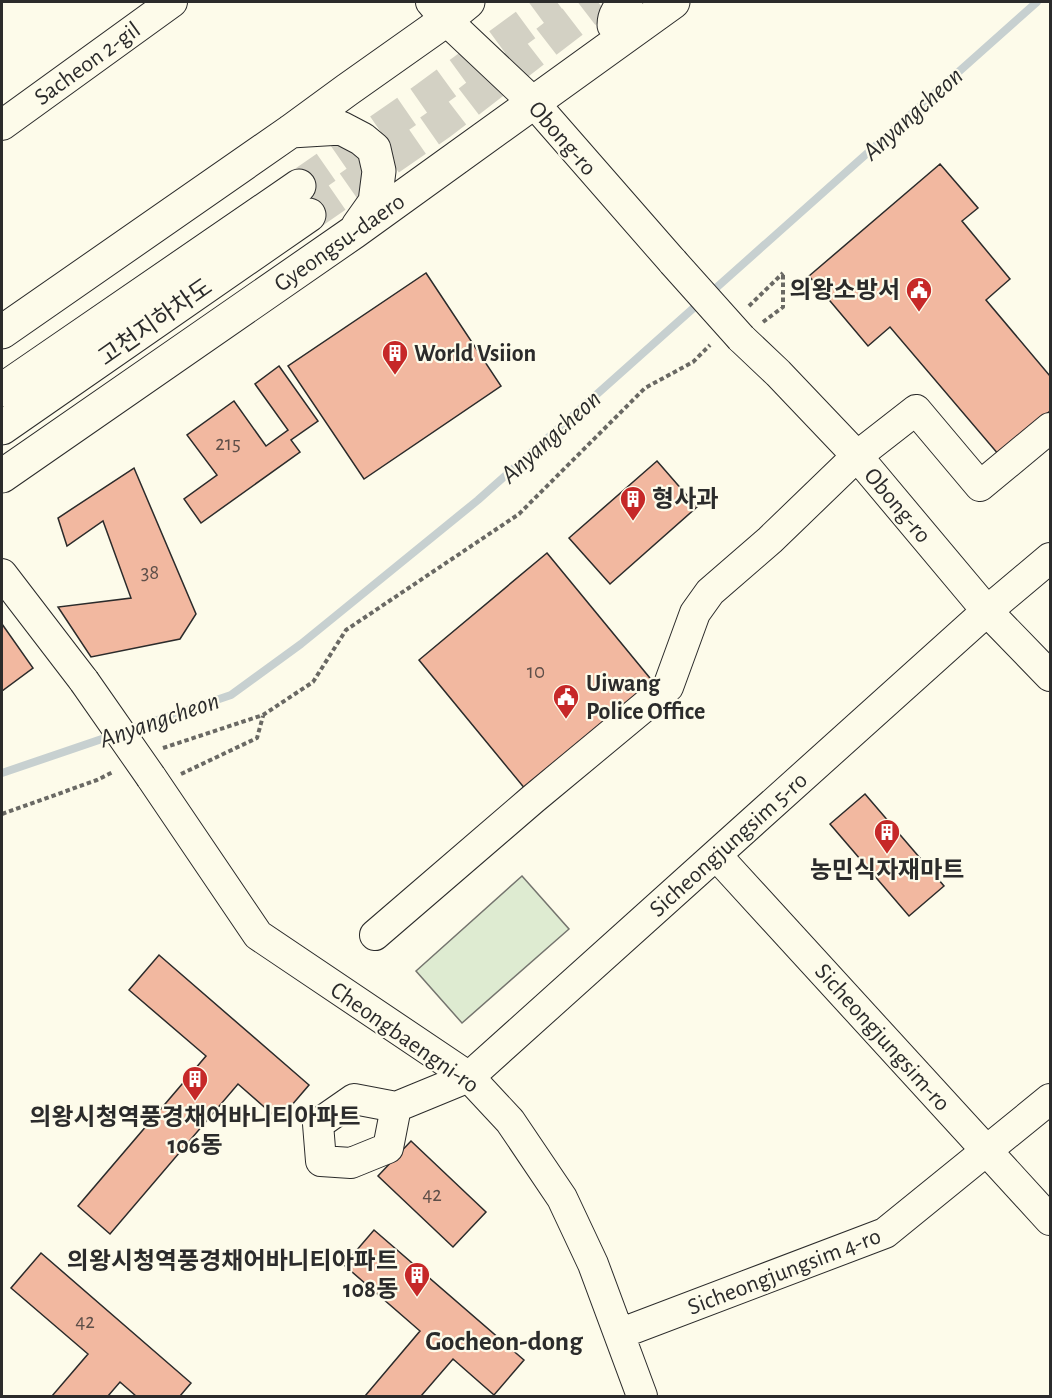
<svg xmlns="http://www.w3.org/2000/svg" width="1052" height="1398" viewBox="0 0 1052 1398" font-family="'Alegreya Sans','Noto Sans KR',sans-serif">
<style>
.green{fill:#deebd1;stroke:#74746e;stroke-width:1.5}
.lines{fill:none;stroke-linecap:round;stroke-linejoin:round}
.stream{stroke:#c7d0d0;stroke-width:8}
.building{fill:#f2b8a0;stroke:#2b2b2b;stroke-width:1.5}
.major-tunnel{stroke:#d3d1c4;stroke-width:33;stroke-dasharray:33 16;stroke-linecap:butt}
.minor-casing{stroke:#2b2b2b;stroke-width:32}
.major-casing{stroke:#2b2b2b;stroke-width:35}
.path{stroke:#6a6964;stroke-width:4;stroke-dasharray:4.5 3;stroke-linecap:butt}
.minor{stroke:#fdfbea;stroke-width:30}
.major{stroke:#fdfbea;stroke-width:33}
.minor-bridge-casing{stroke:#2b2b2b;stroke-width:32;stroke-linecap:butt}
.minor-bridge{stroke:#fdfbea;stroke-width:30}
.labels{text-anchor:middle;stroke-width:4.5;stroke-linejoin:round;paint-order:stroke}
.number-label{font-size:21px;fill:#5d4e48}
.street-label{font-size:24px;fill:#2b2b2b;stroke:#fdfbea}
.poi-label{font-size:24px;font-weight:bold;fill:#2b2b2b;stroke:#fdfbea;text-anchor:start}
.water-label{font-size:26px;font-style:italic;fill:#2b2b2b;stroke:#fdfbea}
.quarter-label{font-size:27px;font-weight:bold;fill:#2b2b2b;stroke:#fdfbea}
</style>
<rect width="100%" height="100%" fill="#fdfbea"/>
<path class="green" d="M522 876 569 929 462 1023 416 971Z"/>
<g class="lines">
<path class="stream" d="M2 773 231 695 301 644 478 500 1037 2"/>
</g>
<path class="building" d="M940 164 978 208 962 221 1010 279 986 300 1050 376V411L999 455 890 327 868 346 809 276Z
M426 273 501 386 364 479 288 366Z
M279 366 318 421 291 440 300 452 201 523 184 499 217 475 187 435 234 401 266 446 288 430 255 384Z
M657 461 697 507 610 584 569 538Z
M134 468 196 614 180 639 91 657 58 607 131 598 103 521 67 546 58 518Z
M547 553 654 683 526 790 419 660Z
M2 624 33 668 2 691Z
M865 794 944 886 909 916 830 824Z
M159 955 309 1085 279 1120 238 1084 110 1234 78 1206 206 1056 129 990Z
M411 1141 486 1212 453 1247 378 1176Z
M374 1230 524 1360 494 1395 453 1359 421 1396H365L420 1331 344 1265Z
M41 1253 191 1383 180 1396H136L120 1382 108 1396H52L88 1354 11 1288Z"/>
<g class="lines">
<path class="major-tunnel" d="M299 186 423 100 557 2
M309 215 441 123 598 2"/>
<g class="minor-casing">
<path id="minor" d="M431 2 446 20 534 103 673 262
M2 125 172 2
M741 338 778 373 857 456 987 611 1050 676
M2 574 84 681
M151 777 258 935 469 1077 510 1121 562 1198 593 1264 642 1396
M716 855 1050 1220
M375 935 533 799 668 687 695 613 710 592 770 540 857 456 916 410 980 486 1050 428
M396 1107 388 1148 351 1163 321 1161 318 1124 354 1099 396 1107 469 1077 987 611 1050 558
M619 1334 885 1233 1050 1099"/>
</g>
<g class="major-casing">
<path id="major" d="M626 2C619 9 614 15 614 25L619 31H627L643 23
M291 131 341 128 362 139 374 149 379 171 375 202 358 226
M2 332 291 131 347 90 446 20 468 2
M2 390 299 186
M2 428 309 215
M2 476 354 232 673 2"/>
</g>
<path class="path" d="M749 306 783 273
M763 322 783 307V274
M163 748 263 715 313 682 346 630 519 514 645 388 693 362 710 345
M181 774 257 738 263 716
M2 814 97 780 113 772"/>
<use href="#minor" class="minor"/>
<use href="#major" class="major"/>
<g class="minor-bridge-casing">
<path id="minor-bridge" d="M673 262 741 338
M84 681 151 777"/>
</g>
<use href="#minor-bridge" class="minor-bridge"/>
</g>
<defs>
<g id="civic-pin" transform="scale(1.35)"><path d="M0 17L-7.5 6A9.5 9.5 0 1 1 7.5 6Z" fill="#c62828" stroke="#fdfbea"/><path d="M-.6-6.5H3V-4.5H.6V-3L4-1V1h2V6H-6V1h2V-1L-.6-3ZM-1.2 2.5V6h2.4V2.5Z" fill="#fff"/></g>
<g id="building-pin" transform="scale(1.35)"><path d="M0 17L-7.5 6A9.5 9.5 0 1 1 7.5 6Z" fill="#c62828" stroke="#fdfbea"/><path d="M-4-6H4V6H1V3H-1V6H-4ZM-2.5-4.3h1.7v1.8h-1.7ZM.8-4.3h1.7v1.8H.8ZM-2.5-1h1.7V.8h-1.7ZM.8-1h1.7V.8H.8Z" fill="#fff"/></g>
</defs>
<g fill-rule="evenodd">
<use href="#civic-pin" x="919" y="290"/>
<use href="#building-pin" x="395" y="353"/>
<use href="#building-pin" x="633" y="499"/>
<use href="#civic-pin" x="566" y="697"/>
<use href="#building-pin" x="887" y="832"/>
<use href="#building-pin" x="195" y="1079"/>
<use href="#building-pin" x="417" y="1275"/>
</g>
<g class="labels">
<g class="number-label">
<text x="228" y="450">215</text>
<text x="150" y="579">38</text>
<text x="536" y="678">10</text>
<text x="432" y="1201">42</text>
<text x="85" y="1328">42</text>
</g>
<g class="street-label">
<text transform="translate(87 63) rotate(-36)" y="8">Sacheon 2-gil</text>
<text transform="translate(563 138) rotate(49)" y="8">Obong-ro</text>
<text transform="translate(339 242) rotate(-35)" y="8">Gyeongsu-daero</text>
<text transform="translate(155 322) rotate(-35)" y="8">고천지하차도</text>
<text transform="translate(898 505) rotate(50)" y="8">Obong-ro</text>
<text transform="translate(728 844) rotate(-42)" y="8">Sicheongjungsim 5-ro</text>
<text transform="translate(405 1037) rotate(35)" y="8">Cheongbaengni-ro</text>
<text transform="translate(883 1037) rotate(48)" y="8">Sicheongjungsim-ro</text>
<text transform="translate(784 1271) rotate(-21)" y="8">Sicheongjungsim 4-ro</text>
</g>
<g class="poi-label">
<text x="900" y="298" text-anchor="end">의왕소방서</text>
<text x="414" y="361">World Vsiion</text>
<text x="652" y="507">형사과</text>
<text x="586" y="691">Uiwang<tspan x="586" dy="28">Police Office</tspan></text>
<text x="887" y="878" text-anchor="middle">농민식자재마트</text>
<text x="195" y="1125" text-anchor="middle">의왕시청역풍경채어바니티아파트<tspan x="195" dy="28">106동</tspan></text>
<text x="398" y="1269" text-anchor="end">의왕시청역풍경채어바니티아파트<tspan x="398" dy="28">108동</tspan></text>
</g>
<g class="water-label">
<text transform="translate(912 113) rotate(-42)" y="9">Anyangcheon</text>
<text transform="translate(550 436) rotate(-42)" y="9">Anyangcheon</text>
<text transform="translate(159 719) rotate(-19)" y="9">Anyangcheon</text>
</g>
<g class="quarter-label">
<text x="504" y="1350">Gocheon-dong</text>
</g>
</g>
<rect width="1052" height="1398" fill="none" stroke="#2b2b2b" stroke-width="6"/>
</svg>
